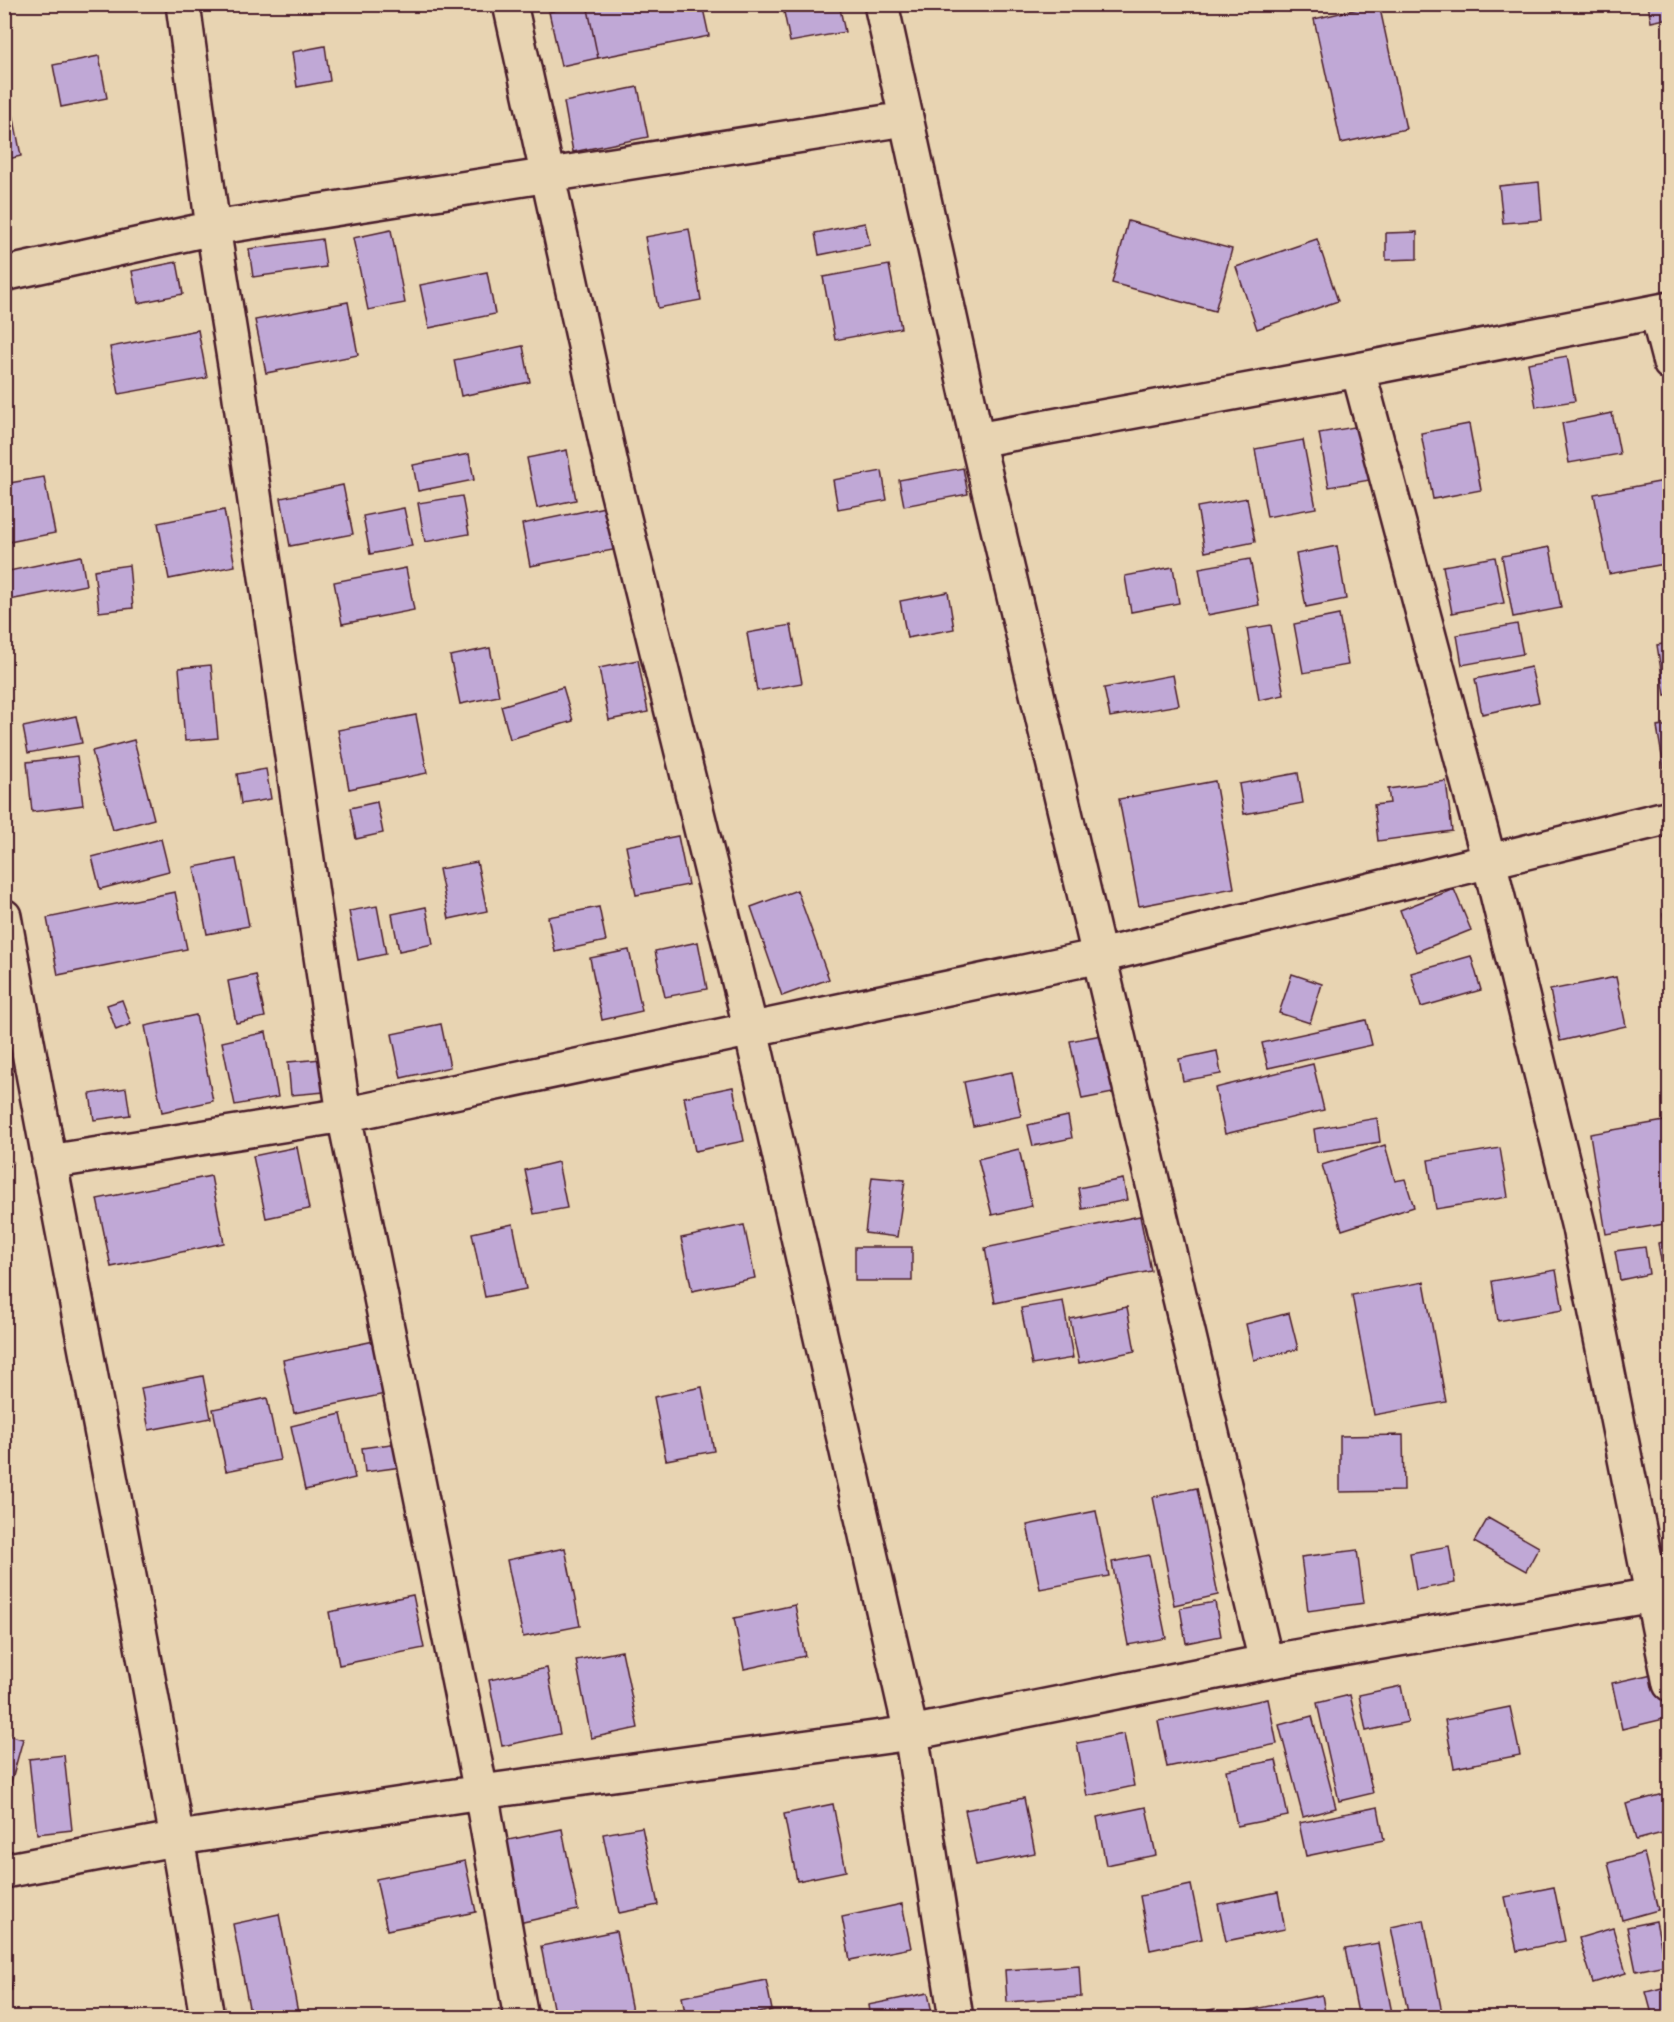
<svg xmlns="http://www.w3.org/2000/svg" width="1674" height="2022" viewBox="0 0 1674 2022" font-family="Dekko,sans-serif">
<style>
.building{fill:#c0a8d6;stroke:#4a1f2b;stroke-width:1.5}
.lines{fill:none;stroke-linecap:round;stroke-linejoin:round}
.street-casing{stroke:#4a1f2b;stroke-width:38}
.path{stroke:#4a1f2b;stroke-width:4;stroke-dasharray:6 4.5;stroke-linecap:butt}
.street{stroke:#e8d4b2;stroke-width:33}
</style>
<rect width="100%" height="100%" fill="#e8d4b2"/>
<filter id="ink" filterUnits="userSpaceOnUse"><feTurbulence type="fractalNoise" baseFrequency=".0167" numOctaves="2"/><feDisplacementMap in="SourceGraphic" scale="12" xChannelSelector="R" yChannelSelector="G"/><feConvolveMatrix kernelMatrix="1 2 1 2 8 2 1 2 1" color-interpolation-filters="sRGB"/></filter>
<g filter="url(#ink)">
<path class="building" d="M581 4H587L598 58 561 66 549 12Z
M587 4H702L709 36 598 58Z
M799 4H839L845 32 790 42 783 7Z
M1379 4 1406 129 1341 143 1314 19Z
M1648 4H1670V18L1651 22Z
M325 46 330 81 297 87 292 52Z
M99 56 107 98 61 107 53 65Z
M4 87H8L21 156 4 160Z
M638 87 648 137 573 152 564 102Z
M1539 182 1542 220 1503 223 1499 186Z
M1128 221 1232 249 1215 311 1112 283Z
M865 223 870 245 819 255 815 233Z
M689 229 701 300 658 308 645 237Z
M391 230 405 303 368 310 353 238Z
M1417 232V259L1386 260V233Z
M322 239 326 267 253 277 249 249Z
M1317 239 1338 301 1257 329 1236 267Z
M177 262 183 294 138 303 132 271Z
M889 265 901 328 835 340 823 277Z
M487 272 495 314 429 328 420 285Z
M348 302 358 355 266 373 255 320Z
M198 330 207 378 119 394 110 347Z
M523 346 530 382 461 396 454 360Z
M1567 356 1575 401 1536 407 1528 363Z
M1612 413 1620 454 1569 463 1562 423Z
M1469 424 1481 490 1433 499 1421 433Z
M1360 426 1370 480 1329 487 1319 433Z
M1303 440 1316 508 1267 517 1255 449Z
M567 450 576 500 537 508 527 458Z
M469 454 474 480 418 491 413 465Z
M963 468 968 494 904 506 899 480Z
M882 471 887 500 838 509 833 480Z
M44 477 55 533 4 543V484Z
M1670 480V563L1609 574 1594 494Z
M343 485 353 534 290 546 281 498Z
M462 496 469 534 425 542 418 503Z
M1247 498 1255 542 1205 552 1197 507Z
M610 506 618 549 530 566 522 524Z
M404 508 412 546 370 554 363 516Z
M224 510 235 566 169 579 158 523Z
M1337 546 1346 599 1306 607 1296 554Z
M1550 547 1561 608 1513 617 1502 556Z
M81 556 86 585 4 601V572Z
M1495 557 1504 603 1452 613 1443 566Z
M1250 559 1259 605 1207 615 1199 568Z
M129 565 133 608 99 612 94 570Z
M1173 567 1179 603 1131 612 1125 576Z
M406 568 414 610 342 624 334 582Z
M948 592 954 629 907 638 900 601Z
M1339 615 1348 665 1303 673 1294 624Z
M1517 624 1523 654 1462 665 1457 635Z
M791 625 802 683 757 691 747 633Z
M1271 625 1284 695 1259 700 1247 629Z
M1670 643V694L1665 695 1657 645Z
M490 648 499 696 460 704 450 656Z
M638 660 648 712 609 720 599 668Z
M211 665 218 738 185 741 179 668Z
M1531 667 1539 702 1482 714 1475 679Z
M1173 675 1179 705 1110 717 1104 688Z
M563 687 573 721 510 739 501 706Z
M416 715 427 773 349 789 338 730Z
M76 716 82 743 28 753 23 727Z
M1670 725V767L1664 768 1657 727Z
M134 740 154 819 113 830 92 751Z
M77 756 83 805 32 812 27 762Z
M266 769 271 799 241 804 237 774Z
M1298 773 1303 803 1244 814 1239 784Z
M1215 781 1234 888 1139 906 1119 799Z
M1446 781 1452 831 1378 841 1374 805 1390 803 1388 789Z
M377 802 383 833 356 839 350 808Z
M678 836 688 885 636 895 626 846Z
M161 839 169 871 100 889 92 857Z
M236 859 249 926 207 934 194 867Z
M477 862 487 911 449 919 439 869Z
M1454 889 1471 930 1416 952 1400 910Z
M797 890 829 979 782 996 751 907Z
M175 892 187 949 58 975 47 918Z
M377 906 386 954 358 960 349 911Z
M426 907 433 944 399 951 392 914Z
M599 907 606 941 555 952 548 917Z
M1670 913V942L1668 943 1663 914Z
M698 942 707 989 665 997 655 951Z
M629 950 642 1011 602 1020 590 958Z
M1471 956 1481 990 1421 1007 1411 973Z
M1292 974 1322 984 1310 1023 1279 1013Z
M256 975 265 1017 236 1023 228 981Z
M1616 977 1626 1026 1560 1041 1550 990Z
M122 1000 131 1024 116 1030 107 1005Z
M196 1015 213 1101 162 1112 145 1026Z
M1366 1020 1372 1045 1268 1068 1262 1043Z
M441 1024 450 1067 401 1078 392 1034Z
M266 1032 278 1097 235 1105 222 1042Z
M1107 1034 1118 1092 1082 1099 1070 1041Z
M1217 1051 1221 1074 1183 1081 1179 1059Z
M333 1058 336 1091 291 1095 288 1062Z
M1313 1064 1324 1110 1225 1134 1215 1088Z
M1012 1072 1021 1116 973 1126 964 1082Z
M733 1087 744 1141 695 1151 684 1097Z
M126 1088 130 1115 94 1120 90 1094Z
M1068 1116 1072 1138 1033 1146 1028 1125Z
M1377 1118 1380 1142 1317 1152 1314 1129Z
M1670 1120V1223L1606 1234 1590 1134Z
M1385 1145 1395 1181 1405 1179 1414 1207 1342 1230 1322 1165Z
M297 1147 309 1209 266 1218 253 1156Z
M1500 1148 1508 1197 1436 1209 1428 1160Z
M1019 1149 1032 1206 992 1215 978 1159Z
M558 1162 567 1208 534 1214 525 1170Z
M211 1176 224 1243 111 1267 97 1199Z
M872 1177 905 1180 897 1237 865 1233Z
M1123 1179 1127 1200 1082 1209 1078 1188Z
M1140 1216 1151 1271 995 1303 985 1248Z
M513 1224 526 1289 485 1297 472 1233Z
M744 1225 755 1278 692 1291 681 1238Z
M1670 1241V1271L1663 1272 1658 1243Z
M855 1247H912V1281H855Z
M1645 1247 1649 1274 1620 1280 1615 1251Z
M1556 1270 1563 1310 1498 1321 1492 1281Z
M1424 1282 1446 1402 1374 1415 1352 1295Z
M1063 1301 1073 1358 1032 1365 1021 1308Z
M1127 1307 1135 1351 1079 1363 1070 1319Z
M1289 1313 1298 1349 1254 1360 1246 1324Z
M379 1340 390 1393 294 1413 283 1360Z
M203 1376 211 1418 149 1430 141 1388Z
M702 1387 714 1451 666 1460 654 1397Z
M267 1398 280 1460 226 1471 213 1409Z
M341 1414 355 1478 305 1490 291 1426Z
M1403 1435 1404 1491 1340 1492V1436Z
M398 1443 401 1467 365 1472 362 1448Z
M1197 1488 1218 1595 1174 1605 1153 1497Z
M1096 1511 1109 1576 1040 1589 1027 1525Z
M1488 1518 1539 1547 1526 1571 1474 1542Z
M1449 1546 1455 1583 1416 1590 1410 1553Z
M565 1548 580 1626 523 1637 507 1560Z
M1357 1550 1364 1603 1308 1611 1301 1557Z
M1149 1555 1166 1638 1128 1645 1112 1562Z
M413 1595 424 1648 339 1665 329 1612Z
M1215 1602 1221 1636 1186 1643 1180 1608Z
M795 1605 805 1656 744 1669 734 1618Z
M622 1651 638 1728 591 1738 576 1660Z
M547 1668 560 1734 502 1746 489 1680Z
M1657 1673 1668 1718 1622 1729 1612 1683Z
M1401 1686 1408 1722 1366 1731 1359 1695Z
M1350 1695 1373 1793 1339 1801 1317 1703Z
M1268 1699 1277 1744 1167 1767 1158 1721Z
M1510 1707 1520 1755 1454 1768 1445 1720Z
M1312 1716 1336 1808 1303 1817 1279 1725Z
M4 1734 23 1739 9 1790 4 1789Z
M1124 1734 1134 1786 1087 1796 1077 1743Z
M64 1755 72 1830 37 1834 29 1759Z
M1276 1760 1288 1816 1237 1826 1226 1770Z
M1670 1792V1831L1636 1840 1626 1804Z
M1024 1798 1035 1853 976 1865 965 1810Z
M833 1804 846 1871 797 1881 784 1814Z
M1146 1807 1156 1855 1106 1865 1097 1817Z
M1378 1807 1384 1840 1306 1856 1299 1823Z
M642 1827 658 1905 619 1913 603 1834Z
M562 1829 578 1910 514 1924 498 1842Z
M1644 1853 1658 1910 1622 1920 1608 1863Z
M465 1861 476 1912 387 1930 376 1879Z
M1191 1885 1202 1939 1150 1950 1140 1896Z
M1554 1887 1565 1941 1517 1951 1505 1897Z
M1278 1892 1285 1929 1226 1941 1218 1904Z
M902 1904 911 1948 850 1960 842 1917Z
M279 1914 299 2018H251L233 1924Z
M1424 1920 1443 2018H1409L1391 1927Z
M1656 1921 1665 1965 1636 1971 1627 1927Z
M1613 1928 1626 1973 1593 1983 1579 1938Z
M616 1931 632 2011 603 2018H555L541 1946Z
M1378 1943 1393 2018H1359L1345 1949Z
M4 1952 12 1990 4 1992Z
M1079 1965 1081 1997 1007 2002 1005 1970Z
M766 1980 772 2010 736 2018H686L682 1997Z
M1670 1986V2018H1653L1646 1992Z
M928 1993 933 2018H870L868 2005Z
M1322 1995 1326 2018H1236L1235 2013Z
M1215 2009 1217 2018H1173Z"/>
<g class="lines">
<g class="street-casing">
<path id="street" d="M183 4 213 228 237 377 344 1115 481 1792 521 2018
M510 4 614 478 751 1030 911 1733 956 2018
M881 4 977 440 1266 1662
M4 274 213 228 905 119
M1657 313 1670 363
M1358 370 1489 861 1579 1228 1670 1684
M977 440 1358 370 1670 309
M4 916C70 1283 148 1649 207 2018
M49 1162 344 1115 1100 956 1670 817
M4 1871 179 1838 481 1792 911 1733 1266 1662 1670 1592"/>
</g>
<path class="path" d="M4 1167 14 1162"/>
<use href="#street" class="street"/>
</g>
</g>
<rect width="1674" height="2022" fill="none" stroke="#e8d4b2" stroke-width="24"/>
<rect x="12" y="12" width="1650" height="1998" fill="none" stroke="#4a1f2b" stroke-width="2" filter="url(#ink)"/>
</svg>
